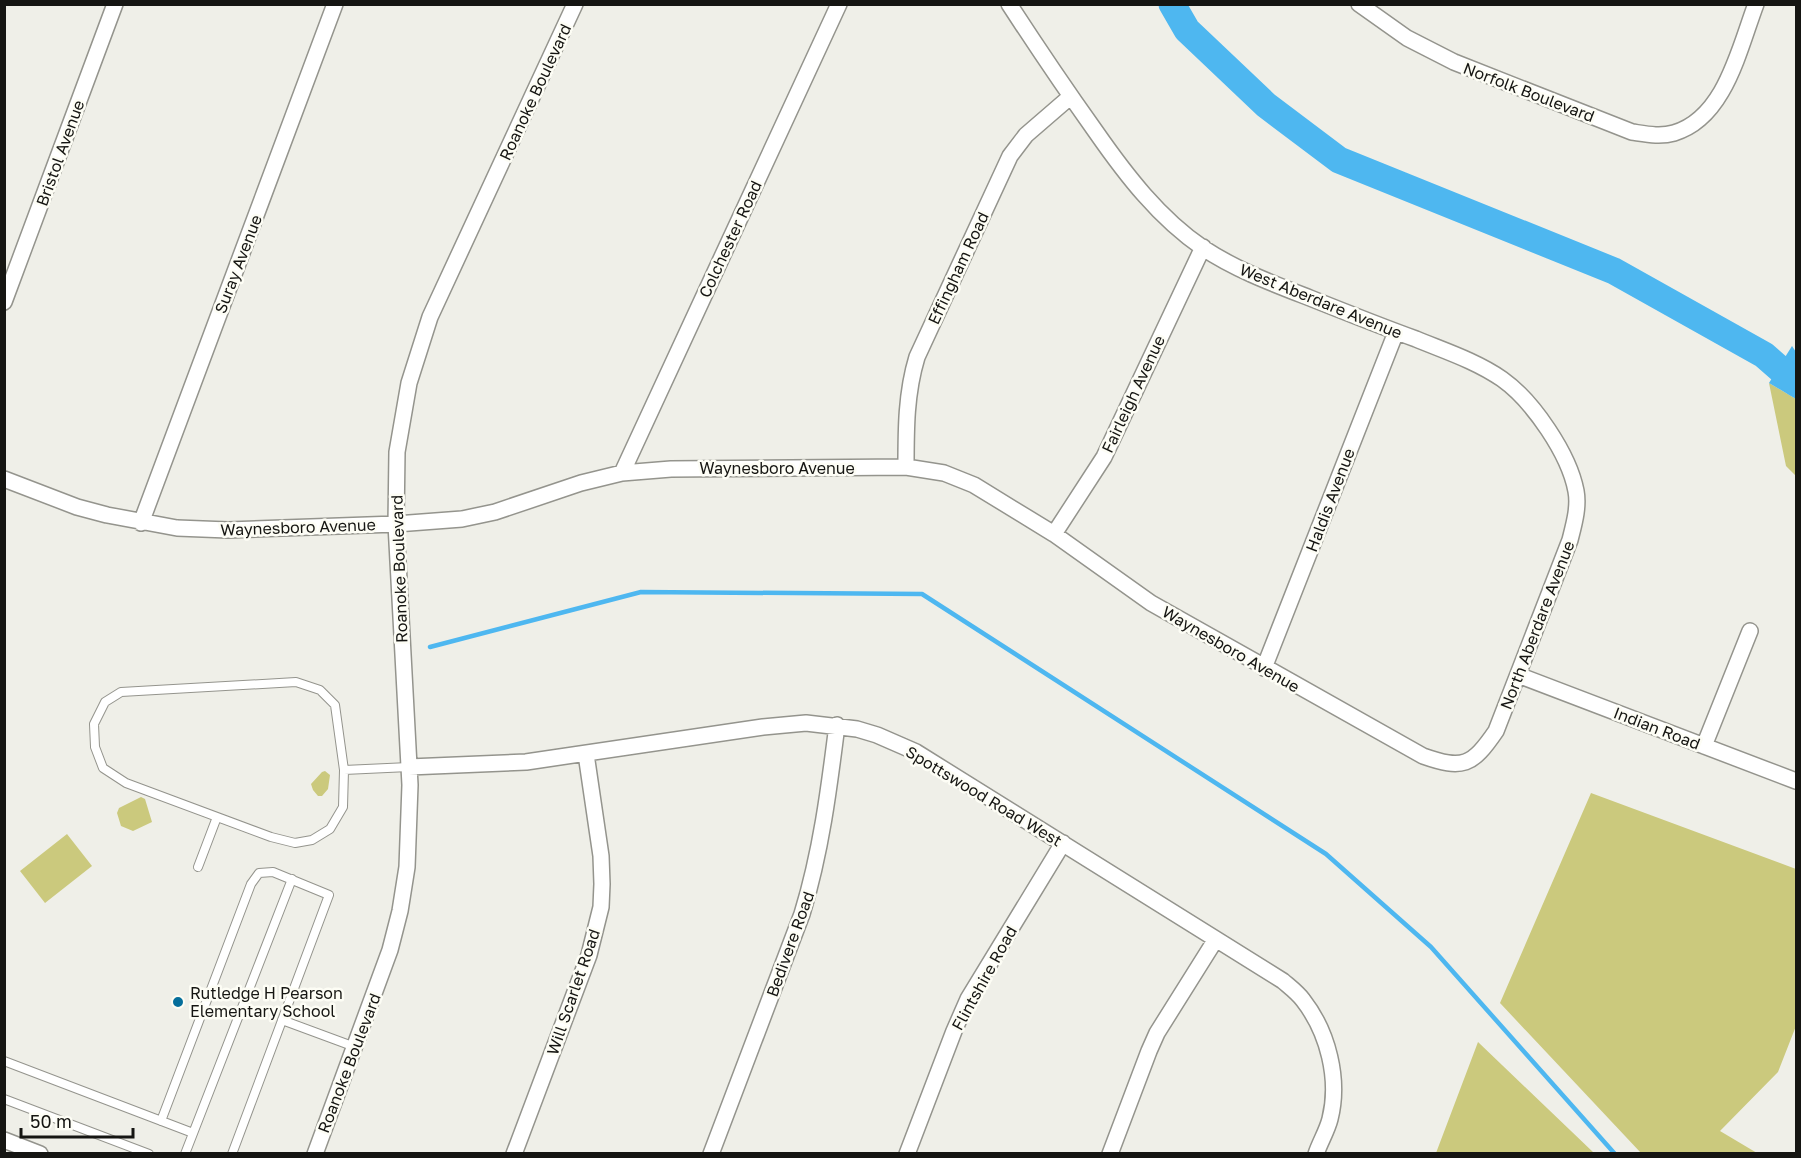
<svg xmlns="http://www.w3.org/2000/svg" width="1801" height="1158" viewBox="0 0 1801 1158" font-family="'Golos Text',sans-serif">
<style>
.green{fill:#cbc97d}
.water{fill:#4eb7f0}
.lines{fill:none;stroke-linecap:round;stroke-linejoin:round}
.stream{stroke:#4eb7f0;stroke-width:4.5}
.river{stroke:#4eb7f0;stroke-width:27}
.lane-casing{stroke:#94948d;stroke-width:10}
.street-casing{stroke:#94948d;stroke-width:18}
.lane{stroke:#fff;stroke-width:8}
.street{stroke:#fff;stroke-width:15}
.poi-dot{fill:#056e9b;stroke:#fdfdf5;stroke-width:2}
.labels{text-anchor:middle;stroke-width:5;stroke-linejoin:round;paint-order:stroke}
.street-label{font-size:16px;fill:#151512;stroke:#fdfdf5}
.poi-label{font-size:16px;fill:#151512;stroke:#fdfdf5;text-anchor:start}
</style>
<rect width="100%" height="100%" fill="#efefe8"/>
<path class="green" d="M1769 383 1796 399V476L1786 466Z
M325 771 330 775 328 789 322 796H318L313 790 311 784 322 772Z
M1591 793 1796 869V1026L1778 1072 1720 1131 1757 1153H1641L1500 1003Z
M141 797 145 799 152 822 133 831 121 826 117 813 119 808Z
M67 834 92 866 45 903 20 871Z
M1478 1042 1594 1153H1436Z"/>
<path class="water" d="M1792 346 1796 352V399L1769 383Z"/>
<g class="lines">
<path class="stream" d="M430 647 641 592 922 594 1326 854 1431 947 1615 1154"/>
<path class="river" d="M1172 4 1187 30 1266 105 1339 160 1614 271 1764 355 1796 383"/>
<g class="lane-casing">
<path id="lane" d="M296 682 320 690 335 705 344 770 343 807 330 829 312 840 295 843 271 837 126 783 103 768 95 747 94 724 105 702 121 692Z
M344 770 409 767
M198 867 217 817
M282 1020 355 1047
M4 1061 193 1133
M4 1099 149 1154
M161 1121 251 884 259 873 273 872 329 895 232 1154
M185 1154 292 879"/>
</g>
<g class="street-casing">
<path id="street" d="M1359 4 1407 38 1454 62 1632 132C1646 134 1660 137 1674 133 1725 118 1739 49 1756 4
M4 302 115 4
M906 467C906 429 906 393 917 357L1010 156 1026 135 1070 97
M622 473 839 4
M4 479 77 507 107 515 177 528 228 530 396 524 462 519 495 512 581 483 622 473 671 469 906 467 944 473 974 485 1054 534 1151 603 1423 756C1463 770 1472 766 1496 731L1570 540C1574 524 1579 507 1576 491 1569 454 1533 401 1502 379 1476 361 1445 351 1416 339 1380 326 1345 312 1310 298 1274 284 1236 270 1203 248 1159 218 1126 175 1096 132 1066 90 1037 47 1009 4
M141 523 335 4
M1054 534 1104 457 1203 247
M1264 668 1396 332
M1518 675 1796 781
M1704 746 1750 631
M409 767 526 762 763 727 806 723 857 729 877 735 916 752 1283 981C1290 987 1298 993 1303 1000 1328 1032 1340 1079 1330 1119 1327 1131 1320 1142 1316 1154
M4 1140 40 1154
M315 1154 390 950 400 911 407 867 410 785 396 524 397 452 409 383 430 317 575 4
M514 1154 589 955 601 907 602 884 601 856 586 754
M711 1154 802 914C821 852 829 789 837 725
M907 1154 954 1031 968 999 1063 843
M1110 1154 1149 1051 1157 1033 1216 939"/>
</g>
<use href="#lane" class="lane"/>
<use href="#street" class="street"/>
</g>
<circle class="poi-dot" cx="178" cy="1002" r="6"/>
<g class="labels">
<g class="street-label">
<text transform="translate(535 92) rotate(-65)" y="6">Roanoke Boulevard</text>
<text transform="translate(1529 92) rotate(21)" y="6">Norfolk Boulevard</text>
<text transform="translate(60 153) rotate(-70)" y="6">Bristol Avenue</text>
<text transform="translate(730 239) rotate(-65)" y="6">Colchester Road</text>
<text transform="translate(238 264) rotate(-69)" y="6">Suray Avenue</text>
<text transform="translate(958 268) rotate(-65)" y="6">Effingham Road</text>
<text transform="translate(1321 301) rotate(22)" y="6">West Aberdare Avenue</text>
<text transform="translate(1133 394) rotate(-65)" y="6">Fairleigh Avenue</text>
<text x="777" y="474">Waynesboro Avenue</text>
<text transform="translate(1330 500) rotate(-69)" y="6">Haldis Avenue</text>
<text transform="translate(298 527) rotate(-2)" y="6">Waynesboro Avenue</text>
<text transform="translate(399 569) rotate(-92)" y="6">Roanoke Boulevard</text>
<text transform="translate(1537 625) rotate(-69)" y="6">North Aberdare Avenue</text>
<text transform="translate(1231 649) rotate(30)" y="6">Waynesboro Avenue</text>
<text transform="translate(1657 728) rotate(21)" y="6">Indian Road</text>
<text transform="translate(984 796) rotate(31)" y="6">Spottswood Road West</text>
<text transform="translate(790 944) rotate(-70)" y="6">Bedivere Road</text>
<text transform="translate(984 978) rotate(-61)" y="6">Flintshire Road</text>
<text transform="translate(573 992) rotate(-71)" y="6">Will Scarlet Road</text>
<text transform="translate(349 1063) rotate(-69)" y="6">Roanoke Boulevard</text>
</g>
<g class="poi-label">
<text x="190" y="999">Rutledge H Pearson<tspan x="190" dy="18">Elementary School</tspan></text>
</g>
</g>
<rect width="1801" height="1158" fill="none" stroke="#151512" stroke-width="12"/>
<path d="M21 1128v9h112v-9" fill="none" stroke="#151512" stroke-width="3"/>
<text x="30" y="1128" font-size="18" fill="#151512" stroke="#fdfdf5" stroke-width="4.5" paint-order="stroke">50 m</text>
</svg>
